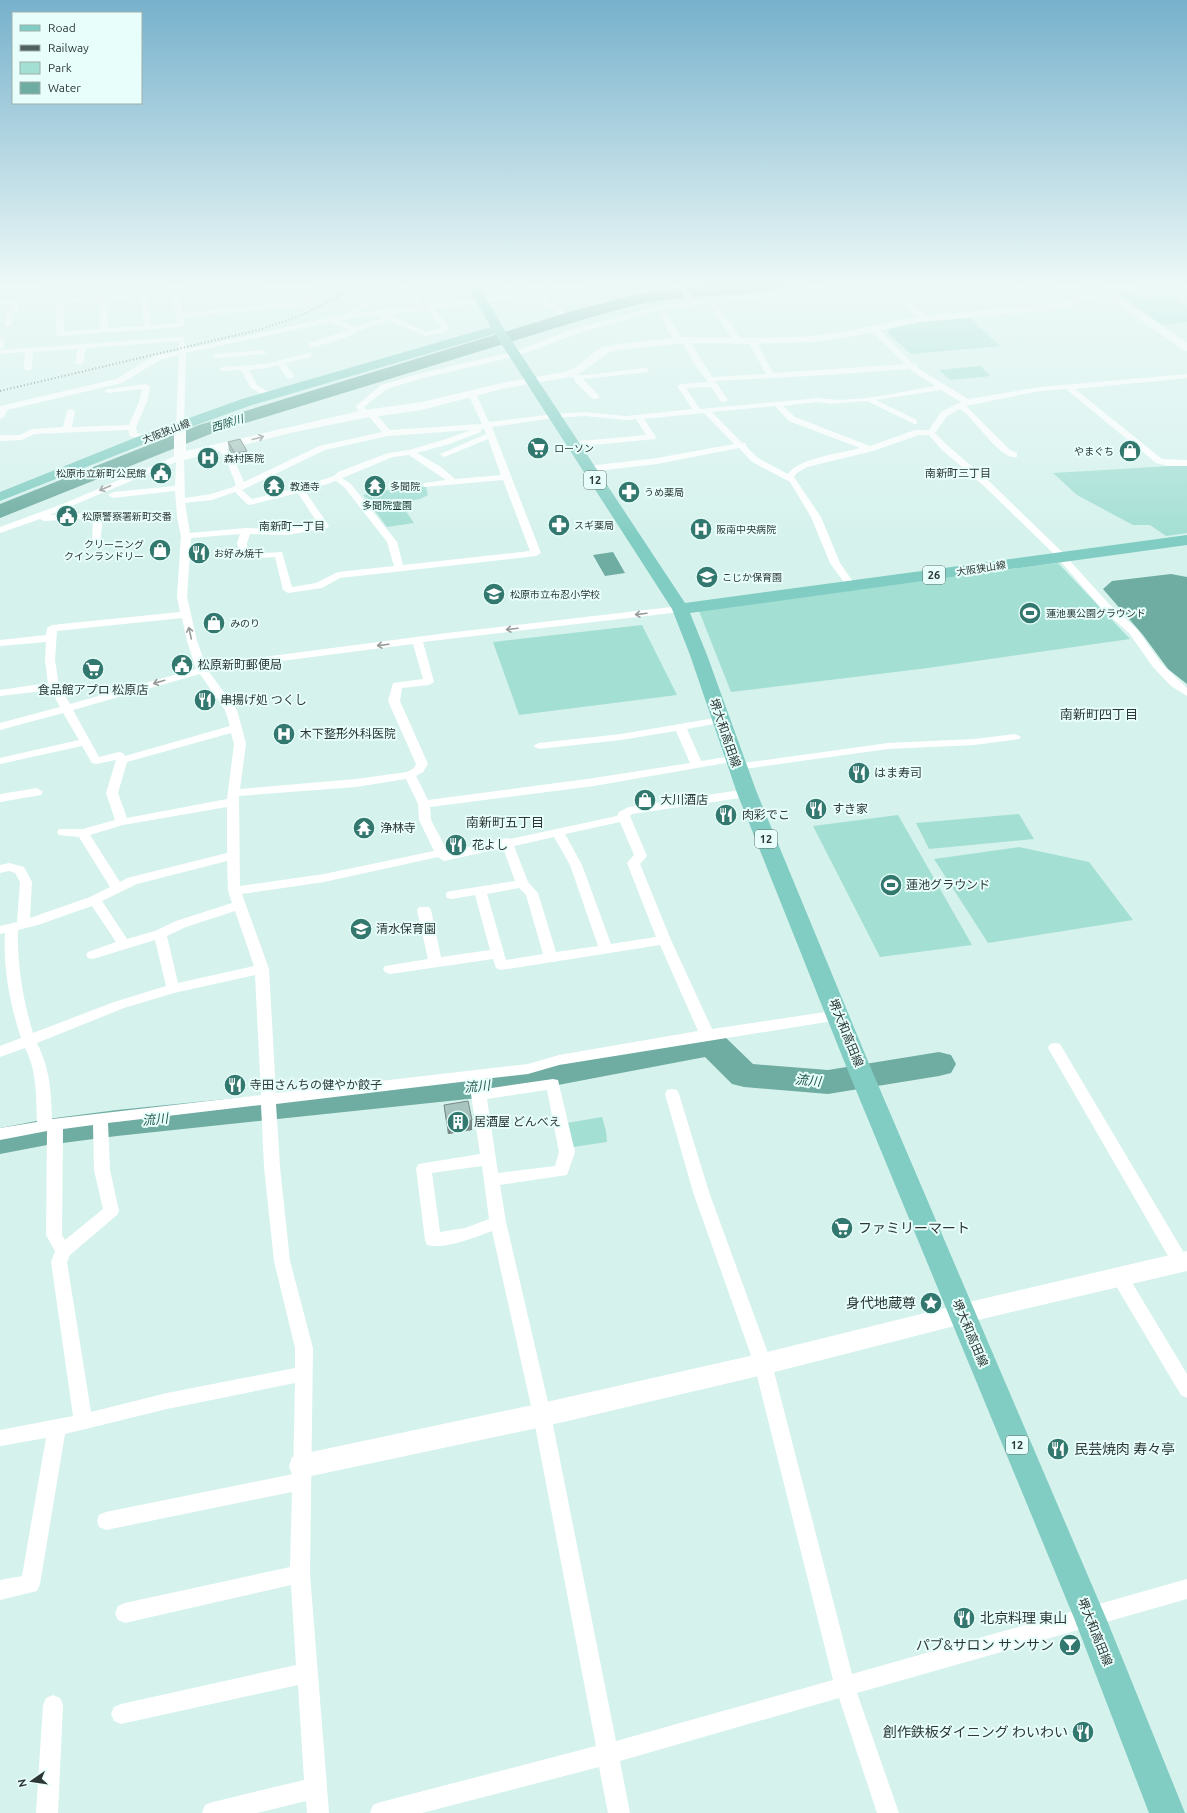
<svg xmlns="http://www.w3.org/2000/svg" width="1187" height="1813" viewBox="0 0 1187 1813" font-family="Ubuntu,'Noto Sans JP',sans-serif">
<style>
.green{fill:#a4dfd4}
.water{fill:#6fada2}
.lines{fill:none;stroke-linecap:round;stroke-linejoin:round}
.river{fill:#6fada2;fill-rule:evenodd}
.street{fill:#fff;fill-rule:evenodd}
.secondary{fill:#fff;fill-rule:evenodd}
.primary{fill:#82cdc3;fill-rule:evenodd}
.rail{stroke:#52615f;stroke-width:2;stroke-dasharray:1 2.5;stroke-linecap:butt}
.wall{fill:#90a9a3}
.shaded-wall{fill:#768985}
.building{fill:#a8c4be;stroke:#768985}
.oneway{stroke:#969c9a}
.labels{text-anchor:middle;stroke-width:4;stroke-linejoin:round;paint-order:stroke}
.far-street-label{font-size:10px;fill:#2d3836;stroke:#e7fefa}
.far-poi-label{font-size:10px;fill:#2d3836;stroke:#e7fefa;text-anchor:start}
.far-park-label{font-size:10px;fill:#10302b;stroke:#e7fefa}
.far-water-label{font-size:11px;font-style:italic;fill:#235850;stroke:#e7fefa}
.far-neighbourhood-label{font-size:11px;fill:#2d3836;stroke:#e7fefa}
.shield{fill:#e7fefa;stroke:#657371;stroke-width:1}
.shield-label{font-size:11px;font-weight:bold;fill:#2d3836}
.poi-label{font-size:12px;fill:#2d3836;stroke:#e7fefa;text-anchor:start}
.street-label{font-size:12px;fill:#2d3836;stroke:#e7fefa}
.neighbourhood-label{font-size:13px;fill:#2d3836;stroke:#e7fefa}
.water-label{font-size:13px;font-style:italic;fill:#235850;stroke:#e7fefa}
.near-poi-label{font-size:14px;fill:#2d3836;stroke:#e7fefa;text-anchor:start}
</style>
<rect width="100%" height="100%" fill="#d6f2ed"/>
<path class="green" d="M1122 289 1144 300 1170 297 1187 305V322L1161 325 1114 293Z
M970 318 1000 346 911 354 888 333 889 329 922 322Z
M980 366 991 376 950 380 939 370Z
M1187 465V533L1166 536 1150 525H1133L1077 495 1053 473Z
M410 486 426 487 428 495 420 499 410 501 411 503 401 504 414 523 387 527 363 495Z
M1058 563 1130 639 928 668 731 692 699 611Z
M642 625 677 695 519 715 493 642Z
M1019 814 1034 839 929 849 916 823Z
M898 815 972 945 880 957 813 826Z
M1019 847 1089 862 1133 920 988 943 934 859Z
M602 1117 606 1131 607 1142 573 1147 567 1123Z"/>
<path class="water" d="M613 552 625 573 605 576 593 555Z
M1171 574 1187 577V684L1168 669 1143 635 1103 589 1112 581Z"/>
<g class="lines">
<path class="river" d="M751 283H795L793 286C753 296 711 294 671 299 642 302 613 311 585 319L213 433 0 518V504L199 425 573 311 643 293 671 289Z
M712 1032 724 1036 753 1064 828 1070 939 1052 951 1055 956 1064 951 1073 939 1076 828 1094 744 1087 732 1084 705 1057 506 1095 117 1136 47 1145 0 1154V1128L47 1119 117 1110 506 1071Z"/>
<path class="street" d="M31 283H62L59 285 0 289V285Z
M172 283H178L183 313 305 301 300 288 226 294 222 292 226 290 299 284V283H305L313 303 309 305 184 317 185 325 181 327 60 336 56 334 57 301 61 299 144 293 148 295 151 325 177 323ZM141 297 144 326 108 328 106 300ZM99 300 100 329 64 331 65 303Z
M399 283H405L411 296H416L422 305 481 299 535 289 534 283H540L542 288 572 285V283H578L580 287 576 289 544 292 550 303 564 310V314H561L545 306 537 293 481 303 433 308 449 326 446 332 425 336 389 320 357 331 353 335 315 347H309V343L349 330 330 322 186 353 184 426 180 429 176 426 179 355 160 360 122 383 7 410 4 417 0 419V406L116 379 154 356 179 351V342H185L186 349 346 314 368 299 370 292H373L377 294 374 302 357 313 415 306 411 301H406ZM426 309 441 326 440 328 426 332 387 314 421 311ZM377 315 383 318 354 327 338 320Z
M673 283H680L696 300 797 290 821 283H831L798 294 716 302 742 341 741 343H735L709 303 660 310 582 332 517 356 423 378 387 389 364 407 368 413 374 412 390 430 482 424 468 394 472 392 476 394 489 422 554 414 584 412 626 416 692 409 677 386 681 384 708 382 696 366 683 343H677L667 329 660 315 664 313H667L682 339 688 338 712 377 766 374 748 341 752 339 756 341 773 373 905 364 871 331V327H877L913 364H916L919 369 968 399 1040 387 1187 374V378L1075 389 1162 459 1187 460V466H1168L1156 463 1066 389 1040 391 966 406 1010 450 1017 453V457C1000 461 975 418 960 409L947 416 935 433 947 445 990 482 1061 551 1109 604 1137 629 1161 663 1187 688V696L1171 686 1153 667 1129 633 1101 608 1055 555 984 486 941 449 929 435H919L873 451 807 467 797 473 794 477 821 517 840 563 856 586 851 589 848 588 830 563 811 517 790 482 752 462 739 448 657 464 588 472 584 469 588 466 657 458 734 444 704 413 644 419 656 437 655 439 572 447 568 444 569 442 646 435 636 419 626 420 584 416 554 418 492 427 541 553 536 556 340 578 322 588 288 593 283 590 275 557 241 559 237 543 240 534 191 538 187 597 197 641 206 666 218 663 447 633 680 606 684 607 685 609 680 612 423 642 434 682 429 685 402 688 400 701 428 764 423 772 416 776 428 800 594 778 690 763 676 731 621 740 539 749 533 746 539 743 621 734 721 717 725 718 727 720 725 722 687 729 701 761 733 756 739 759 737 761 594 786 430 807 431 820 448 852 507 838 510 839 617 816 619 812 629 807 747 789 751 790 753 793 747 797 632 814 630 816 647 856 640 864 671 940 712 1029 839 1010 844 1012 846 1015 844 1018 839 1020 559 1065 528 1074 484 1079 485 1089 553 1079 558 1080 575 1152 567 1175 500 1185 506 1222 551 1415 616 1741 833 1680 754 1364 693 1192 665 1094 667 1090 672 1089 677 1090 679 1094 709 1192 772 1364 852 1674 1187 1579V1599L857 1693 899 1813H877L839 1698 620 1761 630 1813H608L599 1767 422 1813H370L373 1805 381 1802 596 1746 533 1415 492 1231C476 1237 444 1250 427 1245L425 1240 416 1168 419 1164 480 1154 469 1081 276 1104 280 1167 290 1261 313 1348 310 1574 329 1813H307L306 1801 257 1813H202L205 1805 213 1802 304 1780 298 1685 121 1724 114 1721 111 1714 114 1707 121 1704 296 1665 291 1585 125 1623 118 1620 115 1613 118 1606 125 1603 290 1567 292 1492 106 1530 99 1527 97 1521 99 1515 106 1512 293 1474 295 1383 167 1409 65 1434 40 1584 37 1591 0 1600V1580L22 1576 46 1438 0 1446V1430L73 1416 51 1262 55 1251 46 1235 47 1131 0 1140V1128L37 1122C36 1096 37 1071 25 1048L0 1057V1046L21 1038C10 1004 3 969 5 933L0 934V926L17 922 20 882 15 873 9 871 0 873V865L9 863 24 867 32 882 30 918 90 897 110 887 79 837 59 835 57 832 59 829H83L115 820 106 793 116 760 96 764 92 763 82 746 0 764V758L79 740 63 713 0 730V723L60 707 51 690 0 696V690L48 683 45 660 46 642 0 646V640L46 635 47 628 52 625 180 612 177 597 181 536 177 517 175 491 113 498 108 495 113 492 175 486 176 462 50 515 101 513 103 515 100 545H94L92 543 93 518 44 521 40 519 0 533V527L65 503 180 454 184 457 185 498 211 494 233 487 236 485 227 462 217 447 218 445H224L235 462 244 482 319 446 382 432 368 415 361 416 356 406 381 385 418 374 512 352 576 328 659 306 689 301ZM909 369 935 386C897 392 856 404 818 398L700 409 686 388 711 387 721 402H724L728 400 715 381 826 375ZM941 390 961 402 941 412 929 430H915L870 446 795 417 783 406 818 402 830 404 867 401 914 424H917V420L876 400ZM775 406 789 421 860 448C842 453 798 458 788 474L758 458 746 446V443H742L712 412ZM481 429H484L486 434 440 454 444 457 447 456 488 439 501 475 455 479 441 467 417 453 449 444 481 432ZM471 430 443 440 409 450 388 453 338 472 334 476 297 488 252 499 242 490 325 450 388 436ZM409 455 446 480 424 483 423 485 424 487 503 480 530 551 403 565 397 542 351 484 342 478 393 457ZM336 481 345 488 387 542 394 566 338 572 316 583 292 587 282 552 248 554 247 543 250 534 287 535 327 528 329 526 305 491ZM235 492 247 504 250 505 298 493 318 524 287 529 246 528 190 533 185 503 212 500ZM182 618 187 641 196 669 70 704 59 686 55 660 57 631ZM413 644 423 679 393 683 388 701 416 764 414 768 407 772 356 779 240 789 246 744 242 728 237 710 209 672 219 669ZM200 674 225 710 230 726 125 756 123 753 119 752 99 757 73 710ZM231 733 234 744 227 799 127 818 118 793 127 762ZM406 779 418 804 419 820 434 851 324 874 240 886 239 796 356 787ZM227 807V853L127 878 120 882 90 835 123 825ZM620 822 634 855 627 863 656 937 611 944 582 865 565 834ZM554 837 570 865 598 946 556 952 538 893 528 882 514 846ZM503 848 515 881 452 891 447 892 446 895 447 898 452 899 475 895 490 950 441 957 431 910 429 907H419L417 910 428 959 385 966 383 969 385 972 390 974 493 959 496 968 501 970 660 945 698 1031 559 1055 528 1064 276 1093 269 969 242 894 324 882 438 857 444 861ZM227 861 228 891 232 903 176 921 155 931 127 939 102 901 137 884ZM519 888 526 895 543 954 506 960 487 894ZM92 906 116 942 88 952 86 955 88 958 93 959 155 940 166 986 114 1002 33 1033C23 1000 17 965 18 930L38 925ZM235 911 254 966 178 983 167 936 186 927ZM255 975 261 1095 52 1119C51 1089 50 1070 37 1043L124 1008 174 993ZM547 1090 559 1152 555 1166 498 1173 487 1099ZM261 1105 264 1167 274 1261 295 1348V1368L167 1393 91 1412 67 1262 70 1255 117 1215 119 1211 110 1170 108 1123ZM93 1125 94 1170 103 1209 65 1240 62 1235 63 1129ZM482 1166 489 1219 465 1228 440 1232 432 1173Z
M1052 283H1062L1099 295 1092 297 1053 284Z
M897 297H903L928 316V320H922L897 301Z
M15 300 19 302 18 311 13 314 11 326H5L6 313 11 310V304L0 305V301Z
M181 337H184V341L86 348 83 363 79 365 75 363 78 349 33 352 32 369 28 371 24 369 25 352 0 354V350Z
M0 338 4 340V347L0 349Z
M262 350 266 352 265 354 216 358 212 356 216 354Z
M308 353H311V357L285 363 294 376 293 378H287L278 365 266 368 249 370 257 385 272 394 273 396 269 398 251 388 241 370 223 371 219 369 223 367 266 364Z
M645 368 649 370 648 372 583 379 600 397 596 399H593L576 383 574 378 566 373 570 371 579 375H586Z
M146 384 150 386 148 399 136 427 137 433 150 436V440L147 441 130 436 128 430 34 434 22 440 0 441V435H20L32 429 63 427 67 411 71 409 75 411 72 427 129 425 140 399 142 389 108 393 104 391 108 389Z
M1015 734 1021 737 1019 739 974 745 888 749 736 770 730 767 736 764 888 743 974 739Z
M37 788 43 792 41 795 0 802V794Z
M1055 1043 1060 1044 1187 1258V1268L1181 1270 1175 1268 1048 1048 1050 1044Z
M1119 1269 1125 1271 1187 1374V1398L1181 1395 1113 1281 1111 1276 1113 1271Z
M53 1695 60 1698 63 1705 58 1813H36L43 1705 46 1698Z"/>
<path class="secondary" d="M1120 283H1135L1134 285 1115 292 1187 343V351L1183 350 1105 295 1062 309 919 322 854 336 813 342 752 344 685 343 618 350 608 353 582 372 571 377 506 388 422 410 364 418 290 433 180 461 176 460 174 457V426L176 423H184L186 426V451L364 410 422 402 506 382 564 372 574 368 600 348 618 344 685 337 752 338 813 336 854 330 919 316 1061 303Z
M1187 1251V1271L978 1320 763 1375 542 1427 302 1478 292 1475 289 1466 292 1457 302 1454 542 1403 763 1353 978 1300Z"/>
<path class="primary" d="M465 283H477L504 329 685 603 1187 535V545L690 613 707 655 757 793 870 1066 1106 1618 1185 1813H1149L1074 1618 846 1066 737 793 690 655 672 609 495 334 252 405 152 441 0 501V492L142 435 242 399 491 327Z"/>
<path class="rail" d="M0 391 258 330C293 319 327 307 356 283"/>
</g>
<path class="wall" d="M228 442 248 459 236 461 229 450Z
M444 1105 472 1120V1130L448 1134 445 1115Z"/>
<path class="shaded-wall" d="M247 451 248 459 236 461 235 453Z
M472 1120V1130L448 1134 447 1124Z"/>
<path class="building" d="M240 439 247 451 235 453 228 442Z
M468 1101 472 1120 447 1124 444 1105Z"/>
<defs><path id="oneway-shaft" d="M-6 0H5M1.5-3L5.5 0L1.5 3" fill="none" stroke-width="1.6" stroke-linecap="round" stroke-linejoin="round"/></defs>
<g class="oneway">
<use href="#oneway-shaft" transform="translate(258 438) rotate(-15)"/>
<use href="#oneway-shaft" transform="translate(105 488) rotate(157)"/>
<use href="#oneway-shaft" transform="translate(641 614) rotate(173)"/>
<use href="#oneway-shaft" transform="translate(512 629) rotate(173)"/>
<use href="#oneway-shaft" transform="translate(190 633) rotate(-102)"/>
<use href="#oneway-shaft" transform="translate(383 645) rotate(173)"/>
<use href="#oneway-shaft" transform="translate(159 682) rotate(164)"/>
</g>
<linearGradient id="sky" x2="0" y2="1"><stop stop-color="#77b1cc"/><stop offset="0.53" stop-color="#edf9f7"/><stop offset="1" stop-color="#edf9f7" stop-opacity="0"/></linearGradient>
<rect width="1187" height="537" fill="url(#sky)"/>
<defs>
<g id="supermarket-disc" transform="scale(1.15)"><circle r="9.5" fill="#32786e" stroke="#e7fefa"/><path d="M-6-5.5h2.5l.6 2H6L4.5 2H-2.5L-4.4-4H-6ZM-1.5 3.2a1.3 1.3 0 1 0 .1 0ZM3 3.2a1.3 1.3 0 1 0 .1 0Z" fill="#fff"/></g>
<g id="shop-disc" transform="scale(1.15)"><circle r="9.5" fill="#32786e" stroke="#e7fefa"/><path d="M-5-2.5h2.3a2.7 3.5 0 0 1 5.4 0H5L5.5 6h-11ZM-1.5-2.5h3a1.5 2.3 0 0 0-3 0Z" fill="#fff"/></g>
<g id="hospital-disc" transform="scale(1.15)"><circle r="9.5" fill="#32786e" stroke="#e7fefa"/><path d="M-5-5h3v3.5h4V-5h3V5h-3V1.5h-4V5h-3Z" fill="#fff"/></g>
<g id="civic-disc" transform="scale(1.15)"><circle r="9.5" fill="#32786e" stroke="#e7fefa"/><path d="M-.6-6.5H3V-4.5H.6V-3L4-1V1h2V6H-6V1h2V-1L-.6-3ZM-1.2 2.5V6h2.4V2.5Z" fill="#fff"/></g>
<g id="temple-disc" transform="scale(1.15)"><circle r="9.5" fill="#32786e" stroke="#e7fefa"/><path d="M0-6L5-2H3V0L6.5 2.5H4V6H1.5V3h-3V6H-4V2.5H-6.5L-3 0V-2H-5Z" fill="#fff"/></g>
<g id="pharmacy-disc" transform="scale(1.15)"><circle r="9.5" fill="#32786e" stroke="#e7fefa"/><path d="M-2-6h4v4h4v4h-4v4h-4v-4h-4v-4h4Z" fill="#fff"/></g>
<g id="restaurant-disc" transform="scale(1.15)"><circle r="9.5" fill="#32786e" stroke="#e7fefa"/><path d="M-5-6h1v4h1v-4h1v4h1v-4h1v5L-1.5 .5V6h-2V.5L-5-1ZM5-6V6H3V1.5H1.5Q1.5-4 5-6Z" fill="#fff"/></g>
<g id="school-disc" transform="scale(1.15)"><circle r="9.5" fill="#32786e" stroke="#e7fefa"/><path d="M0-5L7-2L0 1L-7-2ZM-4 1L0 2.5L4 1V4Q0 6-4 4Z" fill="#fff"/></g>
<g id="stadium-disc" transform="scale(1.15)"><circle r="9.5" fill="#32786e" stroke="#e7fefa"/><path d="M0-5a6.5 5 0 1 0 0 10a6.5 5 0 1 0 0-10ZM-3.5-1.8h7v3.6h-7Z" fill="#fff"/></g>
<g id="building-disc" transform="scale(1.15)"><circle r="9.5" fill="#32786e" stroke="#e7fefa"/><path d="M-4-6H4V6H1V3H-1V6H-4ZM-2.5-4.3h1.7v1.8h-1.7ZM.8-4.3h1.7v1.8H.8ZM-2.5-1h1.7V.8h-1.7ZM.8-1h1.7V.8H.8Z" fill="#fff"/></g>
<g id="sight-disc" transform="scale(1.15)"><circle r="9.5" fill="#32786e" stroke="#e7fefa"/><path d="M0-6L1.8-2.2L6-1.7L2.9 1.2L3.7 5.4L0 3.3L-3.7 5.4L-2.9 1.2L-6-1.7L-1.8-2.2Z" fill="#fff"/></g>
<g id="bar-disc" transform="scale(1.15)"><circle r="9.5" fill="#32786e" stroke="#e7fefa"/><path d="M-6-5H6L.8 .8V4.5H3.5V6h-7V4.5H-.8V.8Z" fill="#fff"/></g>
</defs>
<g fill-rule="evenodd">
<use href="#supermarket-disc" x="538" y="448"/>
<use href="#shop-disc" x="1130" y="451"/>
<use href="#hospital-disc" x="208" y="458"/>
<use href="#civic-disc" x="161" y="473"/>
<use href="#temple-disc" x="274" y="486"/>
<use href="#temple-disc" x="375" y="486"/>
<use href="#pharmacy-disc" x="629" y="492"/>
<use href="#civic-disc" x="67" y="516"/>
<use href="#pharmacy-disc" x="559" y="525"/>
<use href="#hospital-disc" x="701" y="529"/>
<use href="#shop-disc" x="160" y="550"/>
<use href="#restaurant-disc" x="199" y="553"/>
<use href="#school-disc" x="707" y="577"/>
<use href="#school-disc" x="494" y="594"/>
<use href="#stadium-disc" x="1030" y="613"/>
<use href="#shop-disc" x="214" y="623"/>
<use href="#civic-disc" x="182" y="665"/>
<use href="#supermarket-disc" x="93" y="669"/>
<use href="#restaurant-disc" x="205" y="700"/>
<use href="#hospital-disc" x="284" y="734"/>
<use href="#restaurant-disc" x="859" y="773"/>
<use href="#shop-disc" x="645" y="800"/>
<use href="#restaurant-disc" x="816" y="809"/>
<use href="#restaurant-disc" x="726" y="815"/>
<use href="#temple-disc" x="364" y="828"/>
<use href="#restaurant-disc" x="456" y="845"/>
<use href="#stadium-disc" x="891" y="885"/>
<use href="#school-disc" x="361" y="929"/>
<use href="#restaurant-disc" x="235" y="1085"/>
<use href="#building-disc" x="458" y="1122"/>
<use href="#supermarket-disc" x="842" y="1228"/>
<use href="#sight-disc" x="931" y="1303"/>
<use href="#restaurant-disc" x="1058" y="1449"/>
<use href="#restaurant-disc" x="964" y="1618"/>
<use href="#bar-disc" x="1070" y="1645"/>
<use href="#restaurant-disc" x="1083" y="1732"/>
</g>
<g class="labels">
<g class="far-street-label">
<text transform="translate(166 431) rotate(-21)" y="4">大阪狭山線</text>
<text transform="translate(981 568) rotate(-9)" y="4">大阪狭山線</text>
</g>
<g class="far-poi-label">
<text x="554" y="452">ローソン</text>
<text x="1114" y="455" text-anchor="end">やまぐち</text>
<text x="224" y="462">森村医院</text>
<text x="146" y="477" text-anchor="end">松原市立新町公民館</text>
<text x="290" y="490">教通寺</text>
<text x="390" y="490">多聞院</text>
<text x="644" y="496">うめ薬局</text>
<text x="82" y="520">松原警察署新町交番</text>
<text x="574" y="529">スギ薬局</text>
<text x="716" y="533">阪南中央病院</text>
<text x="144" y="548" text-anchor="end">クリーニング<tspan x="144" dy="12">クインランドリー</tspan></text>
<text x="214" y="557">お好み焼千</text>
<text x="722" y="581">こじか保育園</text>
<text x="510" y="598">松原市立布忍小学校</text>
<text x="1046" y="617">蓮池裏公園グラウンド</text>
<text x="230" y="627">みのり</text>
</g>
<g class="far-park-label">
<text x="387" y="509">多聞院霊園</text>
</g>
<g class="far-water-label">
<text transform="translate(227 423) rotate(-17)" y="4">西除川</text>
</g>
<g class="far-neighbourhood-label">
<text x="958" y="477">南新町三丁目</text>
<text x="292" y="530">南新町一丁目</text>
</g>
<g class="shield">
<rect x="584" y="471" width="22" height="18" rx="3"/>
<rect x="923" y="566" width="22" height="18" rx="3"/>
<rect x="755" y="830" width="22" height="18" rx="3"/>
<rect x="1006" y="1436" width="22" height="18" rx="3"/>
</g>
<g class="shield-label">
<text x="595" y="484">12</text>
<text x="934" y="579">26</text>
<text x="766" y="843">12</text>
<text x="1017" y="1449">12</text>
</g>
<g class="poi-label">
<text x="198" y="669">松原新町郵便局</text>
<text x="93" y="694" text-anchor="middle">食品館アプロ 松原店</text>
<text x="220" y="704">串揚げ処 つくし</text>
<text x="300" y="738">木下整形外科医院</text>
<text x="874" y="777">はま寿司</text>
<text x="660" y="804">大川酒店</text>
<text x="832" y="813">すき家</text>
<text x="742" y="819">肉彩でこ</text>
<text x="380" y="832">浄林寺</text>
<text x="472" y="849">花よし</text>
<text x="906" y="889">蓮池グラウンド</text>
<text x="376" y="933">清水保育園</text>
<text x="250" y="1089">寺田さんちの健やか餃子</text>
<text x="474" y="1126">居酒屋 どんべえ</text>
</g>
<g class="street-label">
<text transform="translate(725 733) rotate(71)" y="4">堺大和高田線</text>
<text transform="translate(846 1033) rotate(68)" y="4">堺大和高田線</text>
<text transform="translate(970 1333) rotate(67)" y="4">堺大和高田線</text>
<text transform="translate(1095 1632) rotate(68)" y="4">堺大和高田線</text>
</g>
<g class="neighbourhood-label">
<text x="1099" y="719">南新町四丁目</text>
<text x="505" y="827">南新町五丁目</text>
</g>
<g class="water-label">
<text transform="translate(808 1080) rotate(5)" y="5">流川</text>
<text transform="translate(477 1086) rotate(-6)" y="5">流川</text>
<text transform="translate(155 1119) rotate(-6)" y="5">流川</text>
</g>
<g class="near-poi-label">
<text x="858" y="1233">ファミリーマート</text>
<text x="916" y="1308" text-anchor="end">身代地蔵尊</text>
<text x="1074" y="1454">民芸焼肉 寿々亭</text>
<text x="980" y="1623">北京料理 東山</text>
<text x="1054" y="1650" text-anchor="end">パブ&amp;サロン サンサン</text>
<text x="1068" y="1737" text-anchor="end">創作鉄板ダイニング わいわい</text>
</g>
</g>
<rect x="12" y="12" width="130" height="92" fill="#e7fefa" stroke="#9dafac"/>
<rect x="20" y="25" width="20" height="6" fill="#82cdc3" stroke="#9dafac"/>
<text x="48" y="32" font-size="12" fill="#2d3836">Road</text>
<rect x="20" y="45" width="20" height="6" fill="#52615f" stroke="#9dafac"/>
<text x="48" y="52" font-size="12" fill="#2d3836">Railway</text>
<rect x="20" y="62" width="20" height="12" fill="#a4dfd4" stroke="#9dafac"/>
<text x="48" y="72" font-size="12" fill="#2d3836">Park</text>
<rect x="20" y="82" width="20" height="12" fill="#6fada2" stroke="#9dafac"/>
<text x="48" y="92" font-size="12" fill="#2d3836">Water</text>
<g transform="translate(32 1781) rotate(257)" stroke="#e7fefa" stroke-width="3" paint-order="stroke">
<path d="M0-3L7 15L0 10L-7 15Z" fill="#2d3836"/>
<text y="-6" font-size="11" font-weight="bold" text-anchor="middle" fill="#2d3836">N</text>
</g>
</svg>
